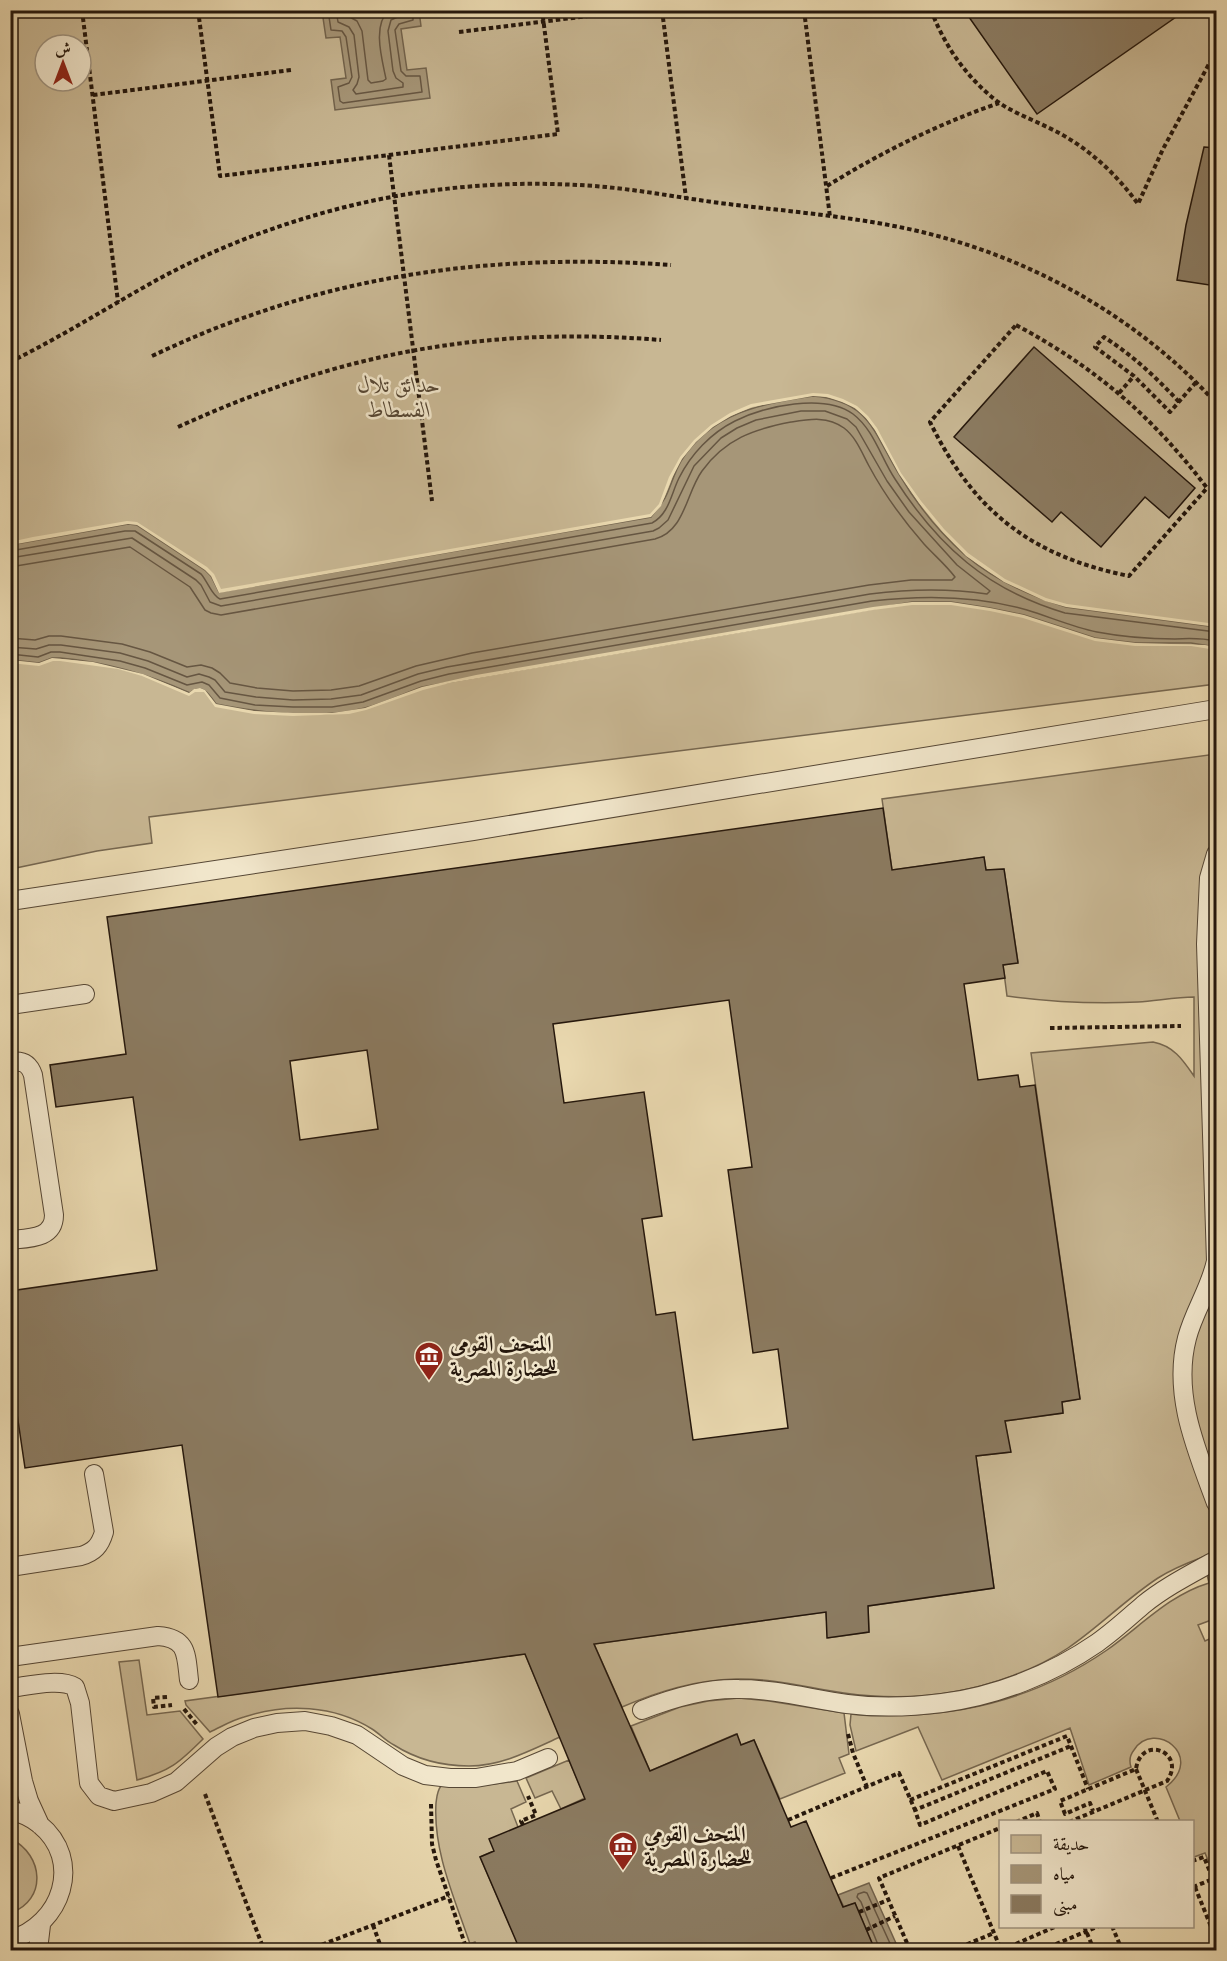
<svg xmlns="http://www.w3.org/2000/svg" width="1227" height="1961" viewBox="0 0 1227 1961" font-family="'Gentium Book Plus',Amiri,serif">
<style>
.green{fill:#c8b793;stroke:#766750;stroke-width:1.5;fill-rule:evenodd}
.water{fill:#a69678;stroke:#72634d;stroke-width:1.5}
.pier{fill:#e9d8af}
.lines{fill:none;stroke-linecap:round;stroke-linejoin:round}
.shore{stroke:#665642;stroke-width:1.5}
.building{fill:#8b7b61;stroke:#25170c;stroke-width:1.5;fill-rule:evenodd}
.lane-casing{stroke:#564735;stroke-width:20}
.path{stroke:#25170c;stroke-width:4;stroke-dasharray:4.5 3;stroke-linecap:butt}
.lane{stroke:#f1e6cb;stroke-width:18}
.labels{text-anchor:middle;stroke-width:5;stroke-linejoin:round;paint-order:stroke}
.park-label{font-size:22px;font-style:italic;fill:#564734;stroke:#f1e6cb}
.poi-label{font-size:22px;font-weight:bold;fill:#25170c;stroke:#f1e6cb;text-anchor:start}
</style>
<rect width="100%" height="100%" fill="#e9d8af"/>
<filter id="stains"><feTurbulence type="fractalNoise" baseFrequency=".00333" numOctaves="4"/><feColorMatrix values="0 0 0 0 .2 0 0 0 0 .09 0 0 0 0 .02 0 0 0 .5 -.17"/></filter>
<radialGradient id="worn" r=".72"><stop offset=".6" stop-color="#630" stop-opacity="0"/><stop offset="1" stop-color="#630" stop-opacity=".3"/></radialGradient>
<path class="green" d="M10 11H1216V684L149 817 152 843 97 851 11 869ZM45 45H81V81H45Z
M1216 754V1623L1214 1619 1198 1625 1205 1641 1216 1636V1880L1205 1853 1194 1857 1192 1853V1822L1180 1821 1166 1787C1206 1756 1154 1719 1134 1750 1130 1755 1129 1761 1131 1767L1089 1785 1070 1728 942 1780 918 1727 856 1751 850 1725 851 1714C869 1717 888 1716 906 1715 979 1713 1046 1692 1107 1650 1141 1626 1169 1595 1209 1583L1203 1557C1187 1563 1172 1569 1158 1578 1126 1599 1099 1627 1068 1648 1035 1670 992 1685 953 1692 918 1698 880 1698 844 1693 808 1688 773 1678 736 1679 695 1680 659 1691 622 1707L594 1644 826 1612 828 1638 869 1632 868 1606 994 1588 976 1456 1010 1452 1005 1421 1063 1413 1062 1402 1080 1399 1031 1053 1153 1042C1174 1046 1183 1060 1194 1076V997C1175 997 1156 1001 1138 1002 1094 1004 1051 1002 1007 996L1003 965 1018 962 1004 869 986 870 984 857 892 870 882 799Z
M525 1654 560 1737C531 1750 502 1766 469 1766 443 1766 416 1759 394 1745 386 1741 380 1734 372 1729 334 1705 286 1703 244 1717 232 1720 221 1727 210 1732L186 1705 185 1701Z
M139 1660 147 1715 180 1711 203 1739C179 1763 170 1771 137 1780L119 1662Z
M739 1698 769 1701 844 1713 849 1754 839 1758 845 1773 780 1799 754 1740 741 1745 736 1734 650 1771 631 1726 680 1707 708 1701Z
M569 1760 585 1798 561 1809 552 1791 535 1798 526 1778Z
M517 1781 526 1802 511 1809 518 1827 494 1851 480 1857 518 1944 502 1950H479L475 1942 470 1944C455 1899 433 1852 436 1803 437 1796 437 1791 441 1786L485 1785Z
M11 1839C44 1855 47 1900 11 1913Z"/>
<path class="water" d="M322 11H419L421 26 401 29 407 70 426 68 430 98 335 110 331 80 346 78 340 37 326 38Z
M813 396C870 401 873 432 899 474 916 503 940 533 965 555 994 580 1030 596 1066 607L1216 627V647L1191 643H1136L1095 638 1024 615 990 608 951 602H912L422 687C403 694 384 703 365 708 317 720 264 713 216 704 209 694 201 682 190 693 148 674 106 662 60 658H52L39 663 11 660 10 545 128 524 137 525 205 570 211 576 219 592 651 517C655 511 661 505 665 498 671 486 674 473 681 461 711 413 762 403 813 396Z
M869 1883 899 1950H875L855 1903 844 1907 838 1895Z"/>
<path class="pier" d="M813 393 828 394 843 399 857 406 868 416 877 428 901 473 921 501 944 529 968 553 1005 579 1046 598 1067 604 1216 624V627L1066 607 1045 601 1004 582 966 556 942 531 919 503 899 474 875 430 866 418 855 408 842 402 827 397 813 396 752 407 731 416 713 427 696 442 682 459 672 478 661 506 651 517 219 593 211 576 205 570 137 525 128 524 11 545 10 542 33 537 127 521 137 522 207 567 214 574 221 589 650 514 659 504 669 477 680 457 694 440 711 425 730 413 751 404Z
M912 602H951L990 608 1024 615 1095 638 1136 643 1205 645 1216 647V650L1191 646H1135L1095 641 1023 618 990 611 951 605H912L873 610 450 683 423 690 366 710 349 714 293 716 254 714 215 707 204 692H195L189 696 142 676 118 669 60 661H53L39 666 10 663 11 660 39 663 52 658 93 662 143 674 189 693 194 689 200 688 205 690 216 704 254 711 293 713H332L365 708 422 687 476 675 873 607Z"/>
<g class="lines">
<path class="shore" d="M328 10 331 30 342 31 346 37 352 77 349 83 338 87 340 101 343 103 422 92 420 76H406L401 71 395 30 399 24 413 20V10
M336 10 338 22 349 27 354 35 359 77 357 84 353 90 356 94 403 87V83L396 78 393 71 388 31 391 20 404 14 405 10
M345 10 346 15 357 21 362 31 368 80 371 83 383 81 386 79C382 59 372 25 389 10
M10 551 125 531H135L201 574C208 582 212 596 220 599L652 523C669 514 671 494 679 478 691 454 711 433 735 421 765 406 824 393 853 414 874 430 881 458 895 479 938 546 987 590 1065 613L1216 632
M10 558 132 538 196 580 201 585 210 602 221 606 653 531 659 528 668 520 694 466 721 438 737 428 756 420 801 411H825L847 419 856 427 887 481 909 512 957 565 990 591 987 594C947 588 910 589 870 594L447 667 418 674 361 695 331 699 293 700 256 697 225 692 215 680 209 677 199 674 187 677 148 661 120 653 61 645H49L36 649 10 647
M10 567 130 547 190 587 205 610 211 613 221 615 655 539C685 531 686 493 702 471 725 439 754 429 791 422 810 419 828 416 844 428 856 437 862 453 869 466 884 494 903 520 924 544 934 555 946 565 955 577L952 580H911L869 585 472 653 416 666 359 686 331 690 293 691 257 688 230 683 220 673 212 668 201 665 187 667 150 652 122 644 61 636H49L35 640 10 638
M10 654 38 657 51 652H60L120 661 145 668 187 685 202 682 209 685 220 698 255 705 293 707H332L363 702 421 681 449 674 872 601C924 595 976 595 1027 610 1050 617 1073 627 1097 632 1123 637 1150 639 1175 639 1190 638 1202 638 1216 641
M880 1950 861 1902 857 1897 858 1894 864 1892 867 1893 893 1950"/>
</g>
<path class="building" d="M964 10H1186L1037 114Z
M1204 147 1216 148V286L1177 280 1186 225Z
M1034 347 1195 488 1169 518 1145 497 1101 547 1061 512 1052 522 954 437Z
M883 808 892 870 984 857 986 870 1004 869 1018 963 1003 965 1005 978 964 984 978 1080 1018 1075 1020 1087 1035 1085 1080 1399 1062 1402 1063 1413 1005 1421 1011 1452 976 1456 994 1588 868 1606 869 1632 827 1638 826 1612 594 1644 650 1771 737 1734 741 1745 754 1740 791 1827 806 1821 843 1907 855 1903 875 1950H520L480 1857 494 1851 489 1839 585 1799 525 1654 218 1697 182 1445 25 1468 10 1366V1291L157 1270 133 1097 56 1107 50 1065 126 1054 107 917ZM729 1000 752 1167 728 1170 753 1353 778 1349 788 1428 693 1440 675 1312 656 1315 642 1219 662 1216 644 1092 564 1103 553 1024ZM367 1050 378 1129 300 1140 290 1061Z"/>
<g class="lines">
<g class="lane-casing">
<path id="lane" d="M1216 854 1209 878 1206 944 1216 1261C1210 1289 1194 1311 1187 1338 1172 1395 1197 1451 1216 1503
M10 901 473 831 1216 709
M10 1005 85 994
M10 1062C22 1060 29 1063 33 1075L54 1215C54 1239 29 1238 10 1240
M10 1567 81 1556C94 1552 100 1546 104 1532L94 1474
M10 1657 158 1636C188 1638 186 1655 189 1680
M10 1688C28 1686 60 1678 75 1687L80 1703 89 1783 99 1796 114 1801 151 1793 176 1782 216 1747 232 1737 254 1728 277 1723 305 1721 331 1726 357 1735 403 1766 425 1775 450 1778H476L517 1771 548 1758
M642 1710C672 1698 706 1688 739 1689 775 1689 811 1699 847 1704 878 1708 911 1707 942 1703 997 1696 1052 1674 1097 1643 1114 1631 1128 1618 1143 1605 1165 1587 1191 1574 1216 1560
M10 1714 23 1781 29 1801 40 1825
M10 1810C21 1813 31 1817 39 1824 84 1860 62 1925 10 1940
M38 1950 41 1925"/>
</g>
<path class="path" d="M82 10 118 302
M198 10 220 176 558 134 542 10
M662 10 686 198
M804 10 830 217
M931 10C945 47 967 78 998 102 1014 113 1031 119 1047 127 1084 144 1114 171 1138 204L1163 149 1216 51
M459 32 637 10
M93 95 291 70
M389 155 432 501
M827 186C882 152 938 124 999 103
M1016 325C1096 368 1152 416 1207 488L1129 576C1031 556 974 512 930 422Z
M152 356C184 341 216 327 249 316 385 267 528 255 671 265
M10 362C59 338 105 309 153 282 202 255 255 233 309 217 405 188 506 178 606 187 647 191 687 199 728 204 793 212 859 217 922 232 1034 259 1138 318 1216 403
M1119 393 1134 376
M1179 402C1156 377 1132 355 1104 337L1095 347 1134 376 1170 412 1197 381
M178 427C340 353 484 326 661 340
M1050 1028 1181 1026
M167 1697 153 1698 154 1707 172 1705
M184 1709 198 1726
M848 1734 853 1753 867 1787
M1136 1769 1158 1822
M205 1794 264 1950
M910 1800 1067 1736 1088 1789
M431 1804 432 1844 436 1860 467 1950
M788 1820 899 1773 915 1810
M1016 1822 1037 1813 1040 1822
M1069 1822 1167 1781C1187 1752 1141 1734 1136 1769L1060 1801 1065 1814 1090 1803 1093 1811
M523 1825 521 1821 536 1815 528 1796
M958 1846 1001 1950
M1192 1861 1204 1857 1216 1887
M831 1878 1055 1789 1047 1771 920 1825 915 1810 1071 1746
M1193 1887 1213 1879
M1195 1887 1216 1939
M859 1912 888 1900
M373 1925 382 1950
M1084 1926 1094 1950
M1112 1926 1122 1950
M866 1930 895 1916
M973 1942 976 1950
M308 1950 449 1896
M910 1950 879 1878 1000 1828
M953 1950 994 1933
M1002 1950 1057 1926
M1042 1950 1099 1926"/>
<use href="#lane" class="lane"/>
</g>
<defs>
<g id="museum-pin" transform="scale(1.5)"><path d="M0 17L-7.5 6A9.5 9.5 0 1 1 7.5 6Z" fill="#8f2418" stroke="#f1e6cb"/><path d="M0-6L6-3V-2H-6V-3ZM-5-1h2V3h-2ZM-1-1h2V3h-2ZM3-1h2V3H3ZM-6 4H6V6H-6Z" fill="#fff"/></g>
</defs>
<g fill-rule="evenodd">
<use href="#museum-pin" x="429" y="1356"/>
<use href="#museum-pin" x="623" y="1846"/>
</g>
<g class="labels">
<g class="park-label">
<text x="399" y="392">حدائق تلال<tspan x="399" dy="25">الفسطاط</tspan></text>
</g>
<g class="poi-label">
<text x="450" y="1351">المتحف القومى<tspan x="450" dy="25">للحضارة المصرية</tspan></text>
<text x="644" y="1841">المتحف القومي<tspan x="644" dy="25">للحضارة المصرية</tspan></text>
</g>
</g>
<rect width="1227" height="1961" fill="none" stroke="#e9d8af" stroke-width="36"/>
<rect x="12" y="12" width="1203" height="1937" fill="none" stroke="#25170c" stroke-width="3"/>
<rect x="18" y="18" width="1191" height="1925" fill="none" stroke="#25170c" stroke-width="1.5"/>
<rect x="999" y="1820" width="195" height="108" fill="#f1e6cb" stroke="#9f937f" stroke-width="1.5"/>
<rect x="1011" y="1835" width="30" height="18" fill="#c8b793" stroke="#9f937f" stroke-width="1.5"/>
<text x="1053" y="1850" font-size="18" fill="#25170c">حديقة</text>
<rect x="1011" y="1865" width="30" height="18" fill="#a69678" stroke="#9f937f" stroke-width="1.5"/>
<text x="1053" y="1880" font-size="18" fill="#25170c">مياه</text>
<rect x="1011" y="1895" width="30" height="18" fill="#8b7b61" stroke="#9f937f" stroke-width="1.5"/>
<text x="1053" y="1910" font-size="18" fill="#25170c">مبنى</text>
<g transform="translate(63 63)"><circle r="28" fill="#f1e6cb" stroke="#9f937f" stroke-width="1.5"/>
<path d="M0-4.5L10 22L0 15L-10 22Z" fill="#8f2418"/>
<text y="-9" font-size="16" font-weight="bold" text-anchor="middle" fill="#25170c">ش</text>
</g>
<rect width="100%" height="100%" filter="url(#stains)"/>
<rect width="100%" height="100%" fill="url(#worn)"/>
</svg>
